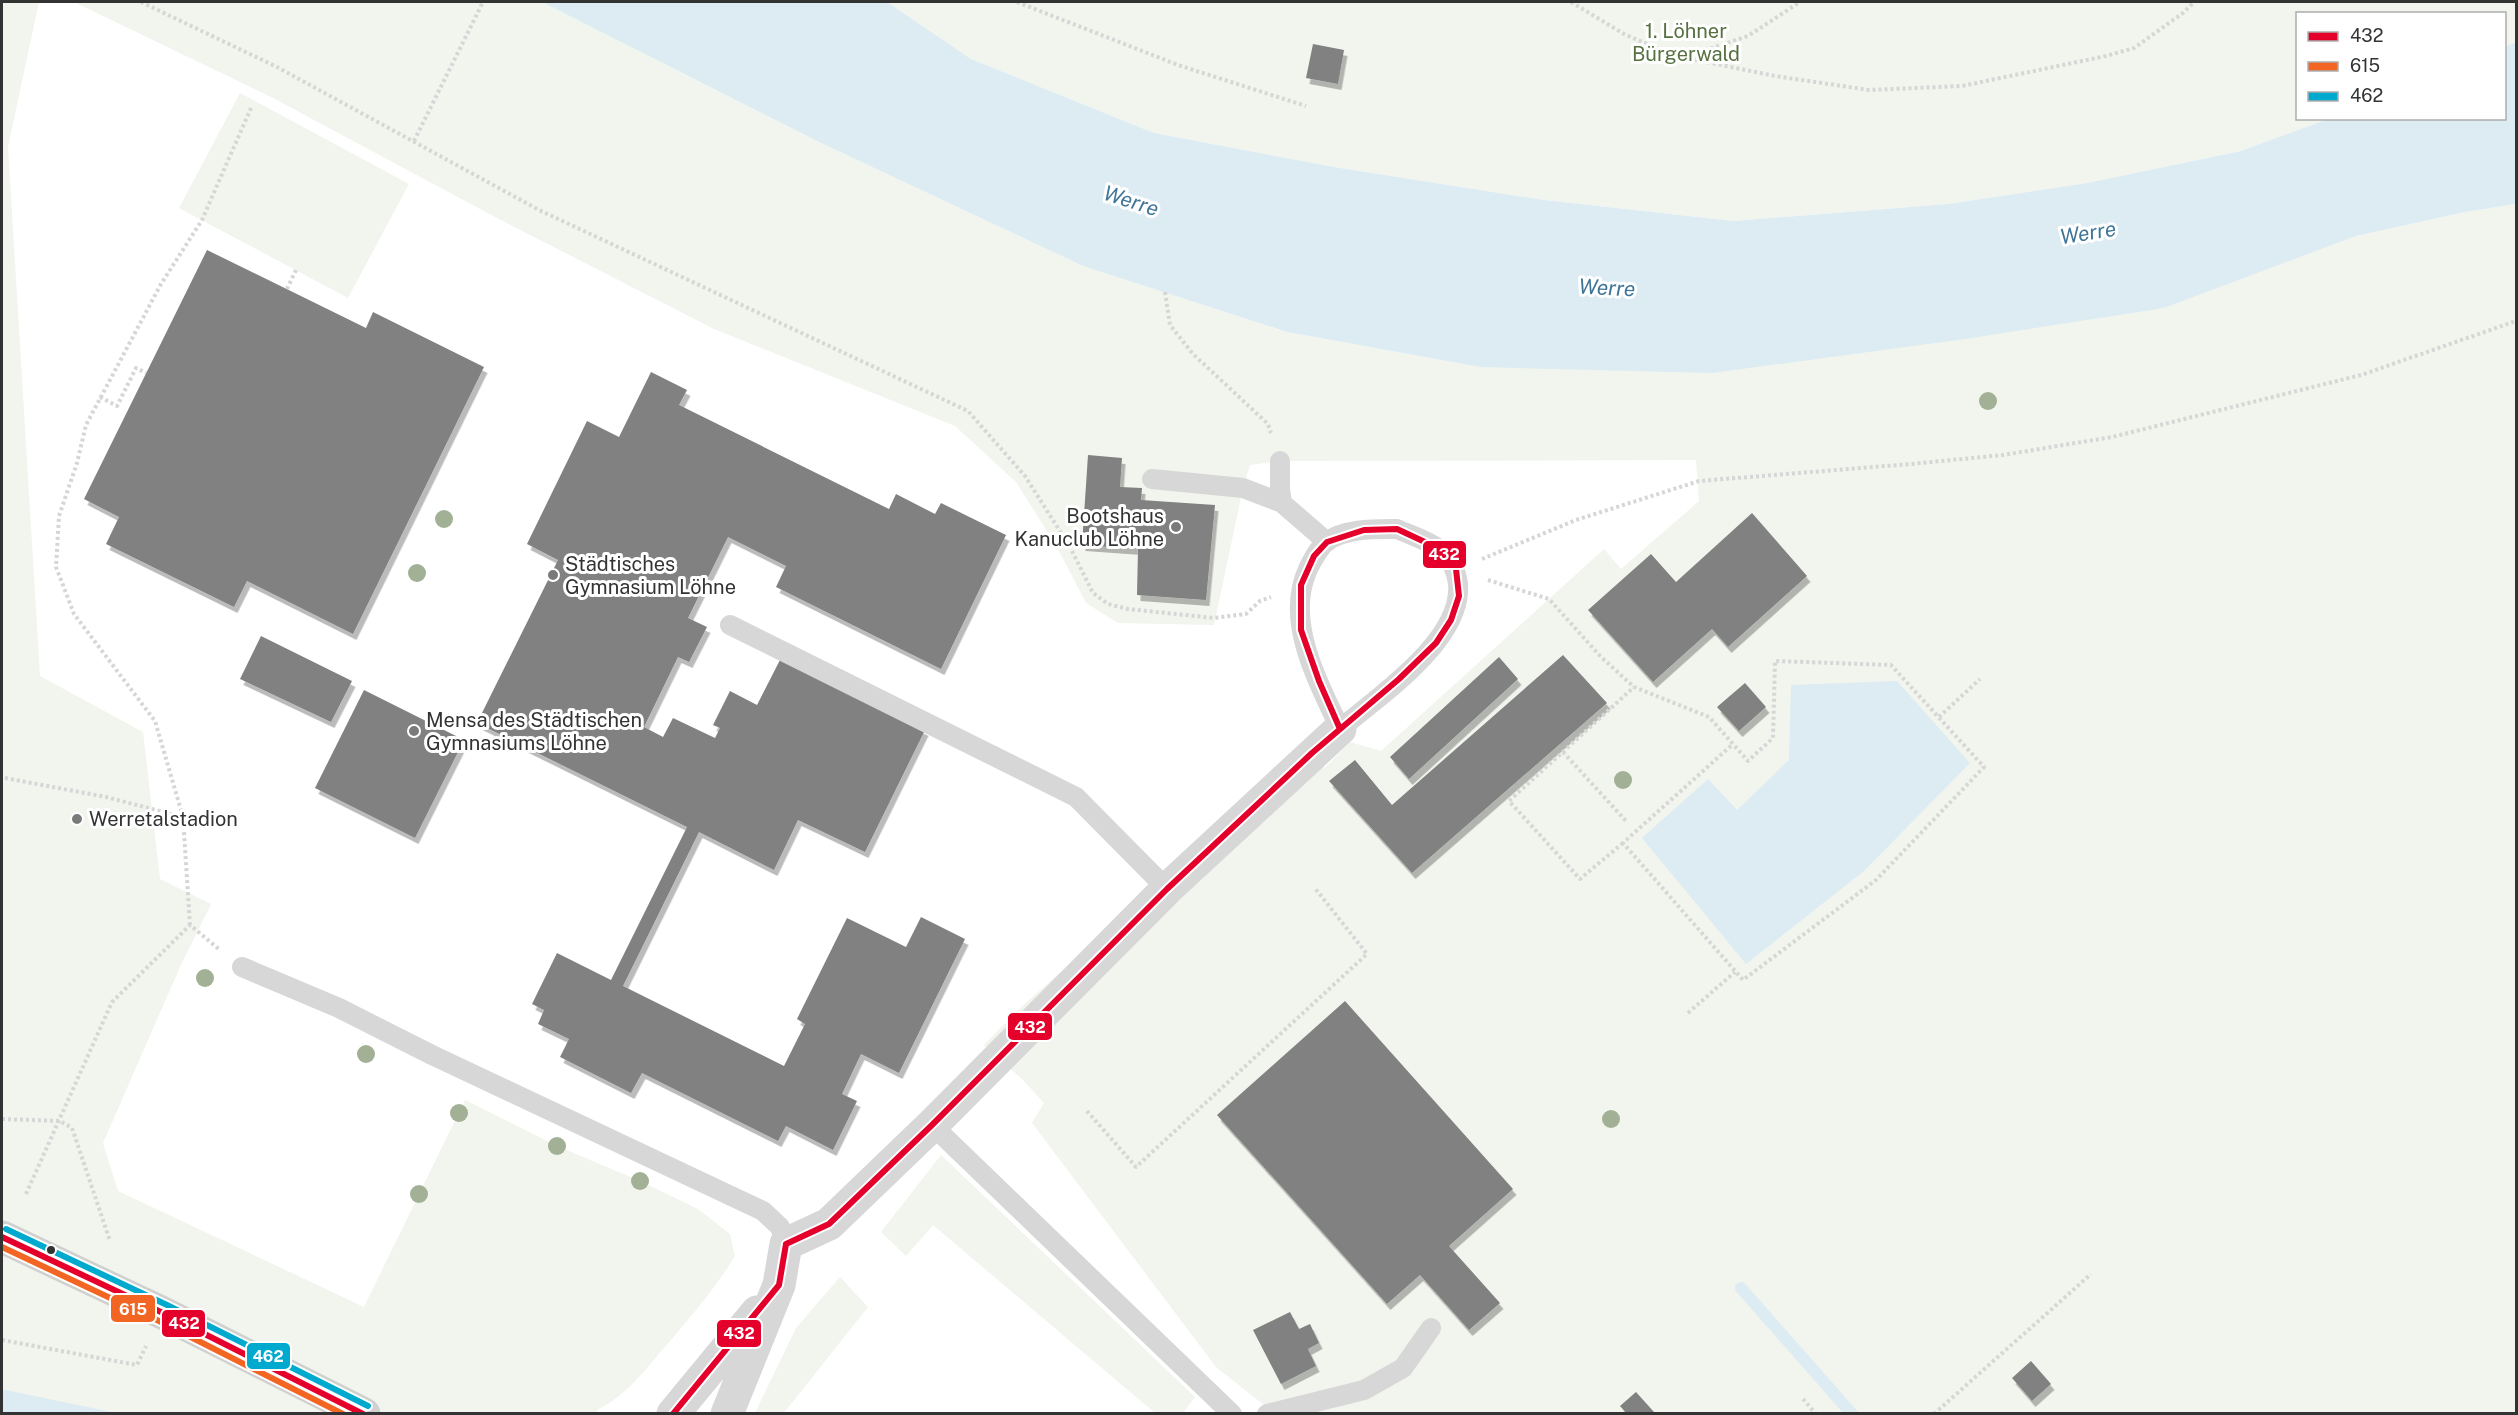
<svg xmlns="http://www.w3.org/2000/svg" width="2518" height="1415" viewBox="0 0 2518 1415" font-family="'Public Sans',sans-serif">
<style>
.green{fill:#f1f5ed}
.water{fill:#ddebf3}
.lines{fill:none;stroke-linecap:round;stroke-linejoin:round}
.stream{stroke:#ddebf3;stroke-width:12}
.building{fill:#818181;filter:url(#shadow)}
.path{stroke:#d6d6d6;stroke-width:4;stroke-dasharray:3 3;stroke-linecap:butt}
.lane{stroke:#d7d7d7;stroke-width:20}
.street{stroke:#d7d7d7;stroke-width:33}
.secondary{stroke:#d0d0d0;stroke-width:33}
.bus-1-casing{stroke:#fff;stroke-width:10}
.bus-2-casing{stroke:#fff;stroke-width:10}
.bus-3-casing{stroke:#fff;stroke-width:10}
.bus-1{stroke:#e4002b;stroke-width:6}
.bus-2{stroke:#f26522;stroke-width:6}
.bus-3{stroke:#00a9ce;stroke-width:6}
.tree{fill:#a2b095}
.poi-dot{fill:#7a7a7a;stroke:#fff;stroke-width:2}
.bus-dot{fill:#333;stroke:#fff;stroke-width:2}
.labels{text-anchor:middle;stroke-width:6;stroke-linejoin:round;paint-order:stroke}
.park-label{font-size:20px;fill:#56703f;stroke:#fff}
.poi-label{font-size:20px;fill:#333;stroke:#fff;text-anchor:start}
.water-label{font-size:21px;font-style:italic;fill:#3f7597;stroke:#fff}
.line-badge{stroke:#fff;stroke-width:2}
.badge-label{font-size:16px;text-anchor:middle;font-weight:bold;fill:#fff}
</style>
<defs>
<filter id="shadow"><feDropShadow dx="3.5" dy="6" stdDeviation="0" flood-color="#0004"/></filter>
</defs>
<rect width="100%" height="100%" fill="#fff"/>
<path class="green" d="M2 2H39L8 147 40 676 143 732 160 879 211 904 180 967 103 1143 118 1191 364 1307 465 1100 557 1146 640 1181 698 1209 730 1234 735 1256C714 1290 690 1318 664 1348 644 1371 626 1396 597 1410L598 1413 116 1414 2 1391Z
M74 2H542L819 142 1083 266 1286 332 1480 367 2164 308 2356 236 2465 212 2516 204V1413H1274L1216 1367 1032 1123 1044 1103 1022 1079 984 1045 1018 1010 1310 750 1325 768 1350 742 1381 751 1604 549 1621 569 1699 501 1696 460 1280 461 1250 465 1243 488 1214 625 1118 623 1086 603 1057 547 1016 482 955 426 714 329 495 217 273 98Z
M887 2H2516V42L2505 47 2504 14H2298V118L2328 119 2241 151 2087 183 1948 204 1733 221 1544 200 1334 167 1154 133 971 59Z
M240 93 409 184 348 298 179 208Z
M941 1155 1195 1397 1183 1413H1155L933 1225 906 1256 881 1232Z
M840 1277 868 1307 784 1413H755L796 1328Z"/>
<path class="water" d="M542 2H887L971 59 1154 133 1334 167 1544 200 1733 221 1948 204 2087 183 2241 151 2328 119 2504 118 2505 47 2516 42V204L2465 212 2356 236 2164 308 1965 339 1712 373 1480 367 1287 332 1083 266 819 142Z
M1897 681 1970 763 1864 871 1746 964 1642 838 1708 779 1737 810 1789 760 1791 685Z
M6 1390 116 1413H2V1391Z"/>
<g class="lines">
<path class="stream" d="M1741 1288 1852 1414"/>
</g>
<path class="building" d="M1313 44 1344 50 1338 84 1306 78Z
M207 250 366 328 373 312 484 367 353 634 247 581 234 607 106 544 119 517 84 499Z
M651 372 687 390 679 405 889 509 896 494 935 514 941 503 1006 535 941 669 776 587 786 566 728 537 688 618 707 627 689 662 678 657 644 727 663 737 673 718 715 738 720 728 713 725 730 691 757 705 781 658 925 730 865 852 798 820 774 870 699 832 623 986 784 1066 805 1024 797 1019 847 918 906 947 921 917 965 939 899 1073 861 1054 842 1094 857 1101 833 1150 786 1126 778 1141 642 1073 631 1093 560 1057 569 1039 538 1024 544 1010 532 1004 557 953 611 980 687 827 477 723 558 560 527 544 587 421 619 437Z
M1088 455 1122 458 1120 487 1142 488 1141 500 1215 505 1206 600 1137 595 1138 549 1082 545Z
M1752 513 1807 576 1728 647 1712 629 1653 682 1588 610 1651 554 1676 582Z
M261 636 352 681 331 722 240 679Z
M1563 655 1607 703 1412 873 1329 781 1355 760 1392 805Z
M1499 657 1518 679 1409 779 1390 757Z
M1745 683 1766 707 1739 731 1717 707Z
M364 690 464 740 415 838 315 788Z
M1345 1001 1513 1189 1449 1246 1500 1303 1469 1330 1420 1275 1387 1304 1217 1115Z
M1290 1312 1299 1329 1310 1324 1319 1343 1308 1349 1316 1366 1281 1384 1253 1330Z
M2031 1361 2051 1384 2032 1401 2012 1378Z
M1636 1392 1654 1412 1653 1414H1627L1620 1406Z"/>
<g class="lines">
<path class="path" d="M141 2 277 67 539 210 968 411 1025 476 1070 547 1093 593 1108 604 1128 609 1214 618 1246 614 1260 601 1271 597
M1017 2 1178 65 1306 106
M1571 2 1624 34 1672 55 1775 76 1869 90 1962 86 2106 56 2134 48 2183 13 2194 2
M1675 55 1712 48 1748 36 1800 2
M414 141 483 2
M287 289 296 270
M1165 292 1170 325 1193 354 1268 424 1271 433
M100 397 117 406 136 368 146 373
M1482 559 1576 520 1699 481 1911 464 2003 455 2112 437 2361 375 2516 321
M1488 580 1549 599 1601 657 1634 687 1709 717 1733 744 1623 843 1743 980 1876 880 1984 767 1891 665 1775 661 1773 738 1748 761 1733 744
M1939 717 1980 679
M1563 752 1626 821
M5 778 106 797 183 817
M1623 843 1580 879 1509 801 1634 687
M190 925 183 817 155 721 74 614 56 567 59 516 77 463 86 425 161 284 202 220 251 108
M1688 1013 1735 972
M1087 1111 1136 1167 1367 954 1314 887
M2 1119 60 1121 72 1128 110 1241
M26 1194 112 1002 190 925 220 950
M2 1340 137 1365 146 1346
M1803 1399 1816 1414
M1934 1414 2091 1274"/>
<path class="lane" d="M1280 461V489L1282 503
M1152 479 1243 488 1282 503 1327 542
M1397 529C1410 535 1427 540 1439 549 1451 557 1456 570 1458 584 1463 640 1379 696 1340 729 1318 681 1284 621 1308 569 1313 559 1318 549 1326 542 1345 528 1375 529 1397 529Z
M730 625 1076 797 1167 889
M242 967 339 1008 432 1055 763 1211 780 1227 786 1244
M932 1125 1232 1414
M1267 1414 1364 1390 1403 1368 1431 1328"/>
<path class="street" d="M673 1414 757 1312
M727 1414 779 1285 786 1244 829 1224 932 1125 1167 889 1340 729"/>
<path class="secondary" d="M2 1237 163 1313 364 1414"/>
<g class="bus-1-casing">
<path id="bus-1" d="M2 1237 163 1313 363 1414
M786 1244 829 1224 932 1125 1167 889 1312 753 1399 679 1436 643 1451 620 1459 596 1456 569 1440 549 1397 529 1364 530 1327 542 1314 556 1301 585V630L1319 681 1340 729
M673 1414 779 1285 786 1244"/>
</g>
<g class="bus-2-casing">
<path id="bus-2" d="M2 1247 159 1321 343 1414"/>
</g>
<g class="bus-3-casing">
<path id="bus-3" d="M6 1229 167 1305 368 1406"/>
</g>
<use href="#bus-1" class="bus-1"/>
<use href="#bus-2" class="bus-2"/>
<use href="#bus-3" class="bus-3"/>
</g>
<g class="tree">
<circle cx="1988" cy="401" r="9"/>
<circle cx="444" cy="519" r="9"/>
<circle cx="417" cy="573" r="9"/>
<circle cx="1623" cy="780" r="9"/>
<circle cx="205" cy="978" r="9"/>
<circle cx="366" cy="1054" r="9"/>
<circle cx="459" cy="1113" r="9"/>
<circle cx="1611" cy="1119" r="9"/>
<circle cx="557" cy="1146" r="9"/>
<circle cx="640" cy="1181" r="9"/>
<circle cx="419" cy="1194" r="9"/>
</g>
<g class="poi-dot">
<circle cx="1176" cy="527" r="6"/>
<circle cx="553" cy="575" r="6"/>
<circle cx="414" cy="731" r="6"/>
<circle cx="77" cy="819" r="6"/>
</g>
<circle class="bus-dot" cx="51" cy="1250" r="5"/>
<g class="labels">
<g class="park-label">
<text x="1686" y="38">1. Löhner<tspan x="1686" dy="23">Bürgerwald</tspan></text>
</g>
<g class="poi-label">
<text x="1164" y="523" text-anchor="end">Bootshaus<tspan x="1164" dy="23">Kanuclub Löhne</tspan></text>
<text x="565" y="571">Städtisches<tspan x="565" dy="23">Gymnasium Löhne</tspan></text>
<text x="426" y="727">Mensa des Städtischen<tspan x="426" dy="23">Gymnasiums Löhne</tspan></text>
<text x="89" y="826">Werretalstadion</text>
</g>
<g class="water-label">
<text transform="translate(1131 201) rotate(18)" y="7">Werre</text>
<text transform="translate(2088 233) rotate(-9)" y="7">Werre</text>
<text transform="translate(1607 288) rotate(3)" y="7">Werre</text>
</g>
</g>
<g class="line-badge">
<rect x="1422" y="540" width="45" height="29" rx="6" fill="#e4002b"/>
<rect x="1007" y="1012" width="46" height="29" rx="6" fill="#e4002b"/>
<rect x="110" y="1294" width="46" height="29" rx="6" fill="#f26522"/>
<rect x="161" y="1309" width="45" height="29" rx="6" fill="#e4002b"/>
<rect x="716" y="1319" width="46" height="29" rx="6" fill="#e4002b"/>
<rect x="246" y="1342" width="45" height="28" rx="6" fill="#00a9ce"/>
</g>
<g class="badge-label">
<text x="1444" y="560">432</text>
<text x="1030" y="1033">432</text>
<text x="133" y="1315">615</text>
<text x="184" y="1329">432</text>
<text x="739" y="1339">432</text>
<text x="268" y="1362">462</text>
</g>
<rect width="2518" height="1415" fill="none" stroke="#333333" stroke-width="6"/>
<rect x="2296" y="12" width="210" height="108" fill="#ffffff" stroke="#adadad" stroke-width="1.5"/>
<rect x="2308" y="32" width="30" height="9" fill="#e4002b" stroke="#adadad" stroke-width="1.5"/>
<text x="2350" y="42" font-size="18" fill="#333333">432</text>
<rect x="2308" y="62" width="30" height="9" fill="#f26522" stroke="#adadad" stroke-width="1.5"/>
<text x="2350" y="72" font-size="18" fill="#333333">615</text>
<rect x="2308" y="92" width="30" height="9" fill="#00a9ce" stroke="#adadad" stroke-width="1.5"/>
<text x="2350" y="102" font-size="18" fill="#333333">462</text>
</svg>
